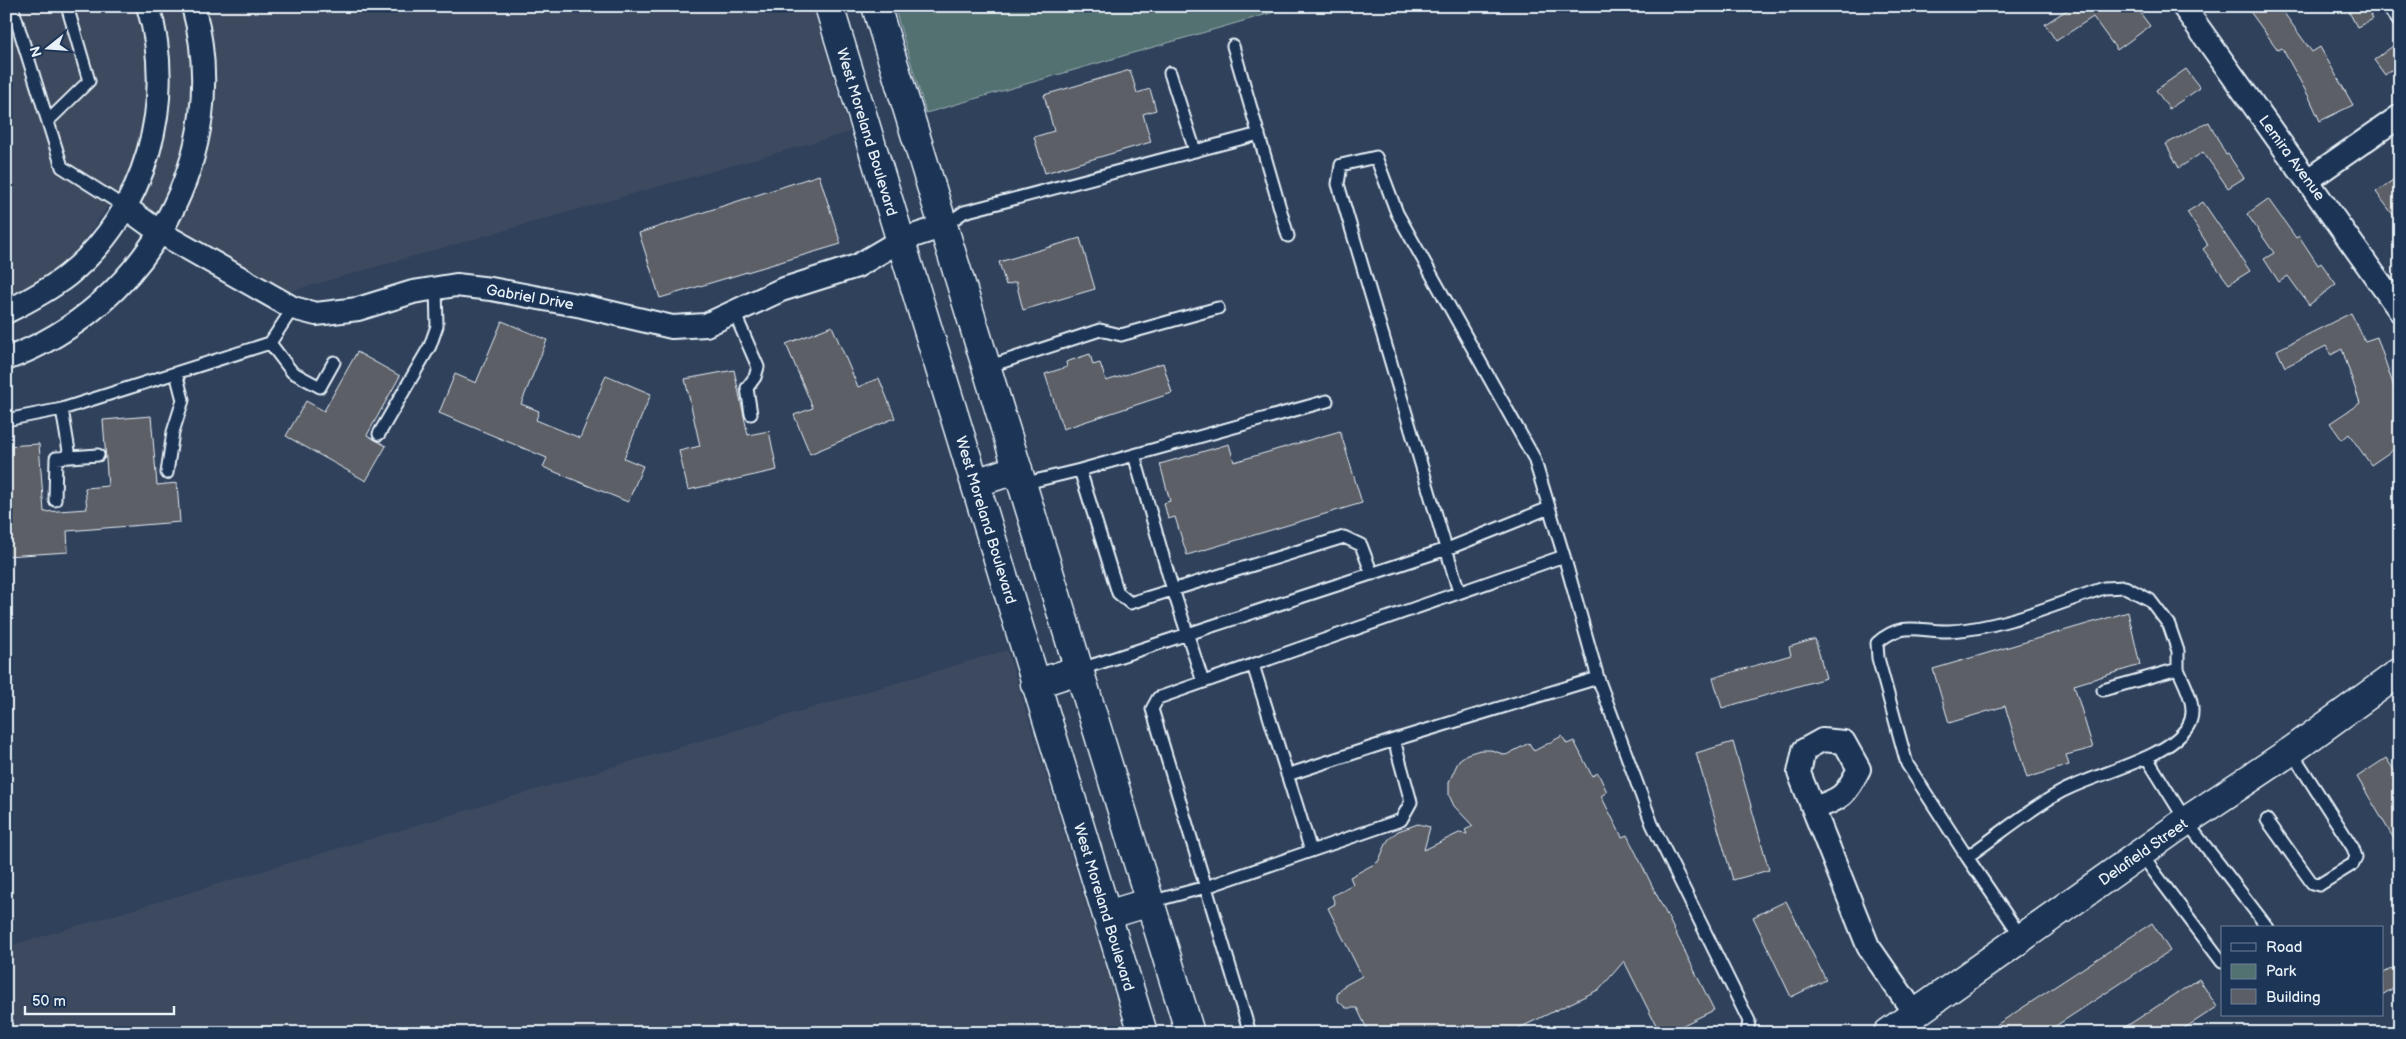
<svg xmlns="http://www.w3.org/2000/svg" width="2406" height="1039" viewBox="0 0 2406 1039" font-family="'Balsamiq Sans',sans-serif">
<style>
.built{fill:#3d4a5f}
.green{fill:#527171;stroke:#9db1b4}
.building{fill:#5b5e66;stroke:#e8f1f8}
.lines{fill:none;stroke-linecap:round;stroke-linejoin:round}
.lane-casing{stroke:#e8f1f8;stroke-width:15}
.street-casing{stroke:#e8f1f8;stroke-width:26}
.secondary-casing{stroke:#e8f1f8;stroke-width:31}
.lane{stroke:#1d3557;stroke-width:11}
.street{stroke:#1d3557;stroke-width:22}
.secondary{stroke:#1d3557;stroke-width:28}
.labels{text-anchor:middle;stroke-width:4;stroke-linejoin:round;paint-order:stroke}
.street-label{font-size:15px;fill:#e8f1f8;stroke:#1d3557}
</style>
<rect width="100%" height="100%" fill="#30415c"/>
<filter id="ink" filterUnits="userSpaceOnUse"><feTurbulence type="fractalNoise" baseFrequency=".02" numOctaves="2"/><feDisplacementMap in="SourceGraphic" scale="10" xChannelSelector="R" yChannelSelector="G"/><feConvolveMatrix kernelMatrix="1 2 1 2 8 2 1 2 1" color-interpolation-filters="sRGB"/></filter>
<g filter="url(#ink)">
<path class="built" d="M6 6H812L850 132 284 293 116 193 89 234 64 263 32 285 6 298Z
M1007 650 1126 1033H6V947Z"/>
<path class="green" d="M894 6H1295L926 113Z"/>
<path class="building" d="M2073 6H2135L2150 26 2117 50 2093 17 2056 41 2045 24Z
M2246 6H2279L2312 52 2320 47 2353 105 2320 121 2309 97 2282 48 2278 50Z
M2361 6H2366L2373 19 2357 27 2349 12Z
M2393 46 2400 55V63L2385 75 2374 60Z
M2186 69 2200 88 2169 109 2156 90Z
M1130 70 1137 93 1150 89 1156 110 1143 114 1151 142 1045 173 1034 137 1054 131 1044 95Z
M2209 122 2226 155 2228 154 2244 178 2228 188 2203 152 2179 168 2166 144Z
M819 175 841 244 660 298 639 233Z
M2400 175V224L2376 192Z
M2268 199 2296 238 2299 236 2318 265 2321 263 2336 284 2309 305 2288 276 2279 282 2264 259 2274 253 2247 214Z
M2203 202 2250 271 2229 284 2203 249 2208 245 2187 212Z
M1080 238 1095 289 1023 310 1016 282 1006 285 999 262Z
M2351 313 2365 341 2377 337 2395 390 2400 387V445L2371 465 2349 434 2342 440 2330 423 2360 403 2342 349 2331 355 2326 346 2285 367 2277 350Z
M502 321 547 340 521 404 539 411 536 420 580 438 606 375 651 394 624 458 643 466 628 502 543 467 547 458 439 413 455 374 476 383Z
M832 326 858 387 879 378 895 418 810 454 794 415 813 408 786 344Z
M357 352 400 376 367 435 386 446 366 481 286 436 306 401 324 411Z
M1090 354 1093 365 1100 363 1106 381 1163 363 1172 393 1063 429 1045 374 1067 367 1066 362Z
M734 370 748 435 769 431 777 470 688 490 679 451 700 446 685 379Z
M151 416 157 485 177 483 180 522 67 531 68 552 6 556V446L39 444 44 512 87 509 85 488 108 486 103 420Z
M1340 431 1362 503 1187 555 1175 517 1168 519 1164 503 1170 501 1160 464 1229 444 1234 462Z
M2128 612 2140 665 2074 685 2093 748 2066 755 2069 765 2027 778 2005 706 1949 723 1933 669Z
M1815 639 1826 678 1722 708 1713 678 1791 655 1789 647Z
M1562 736 1567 744 1574 741 1592 776 1598 773 1607 792 1601 796 1622 837 1627 835 1714 1010 1667 1033H1660L1624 961 1600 989 1509 1033H1489L1487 1027 1474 1033H1369L1357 1008H1346L1337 1000V995L1342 987 1362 976 1328 908 1335 904 1332 896 1353 884 1350 877 1378 862 1388 840 1398 831 1418 824 1430 827 1424 850 1459 833 1467 834 1465 830 1473 826 1454 806 1449 795V782L1459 760 1467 754 1480 750H1491L1506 755 1529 743 1534 751Z
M1733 742 1769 870 1733 880 1696 753Z
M2386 758 2400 779V849L2357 777Z
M1786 901 1826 980 1791 997 1753 917Z
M2152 923 2170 951 2045 1033H1984Z
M2400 964V984L2382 995V974Z
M2199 979 2217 1007 2177 1033H2116Z"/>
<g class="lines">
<g class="lane-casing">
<path id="lane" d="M12 6 62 167 125 207
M2387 6 2400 23
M1233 46 1288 236
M1170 73 1195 151
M48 121 89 81 67 6
M944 226 964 212 1259 134
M734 312 758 367 755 377 747 388 751 414
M270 343 292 372 320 387 334 362
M987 367 1100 330 1121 335 1218 308
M62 409 70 457
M6 420 62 409 270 343 293 308
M379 434 430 346 437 326 436 288
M1134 455 1327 401
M1080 470 1134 455 1169 577 1203 682
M167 473 173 432 183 400 176 373
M1022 484 1080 470 1118 593 1130 603 1344 537 1361 545 1372 574
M55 500 56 458 98 455
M1564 556 1598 678 1652 824 1749 1021 1747 1033
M1253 665 1311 851
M1078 670 1447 549 1549 508
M2103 690 2178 669C2185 686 2199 708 2188 726 2168 759 2096 773 2061 792 2031 808 1996 837 1967 857L1907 764 1878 658 1877 643C1902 620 1920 632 1949 631 2000 629 2056 604 2104 588L2125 587 2150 600 2169 625 2178 651V669
M2147 758 2186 821 2268 928
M1287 775 1394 740
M2267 820 2312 883 2319 885 2353 864 2356 857 2353 848 2291 751
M2140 853 2222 962
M1967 857 2022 938
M1150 902 1206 887 1401 820 1411 802 1394 740 1598 678
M1250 1033 1152 709 1158 698 1564 556 1534 458 1397 213 1376 157 1341 165 1338 184 1459 592"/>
</g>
<g class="street-casing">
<path id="street" d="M2183 6 2400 311
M2308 180 2400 116
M125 207 161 233 293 308 316 314 358 309 413 292 456 285 491 289 582 306 672 327 706 325 781 290 857 266 901 240 944 226
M6 312C28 301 49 290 68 275 146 212 177 101 148 6
M6 359C147 308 234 153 193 6
M1813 808C1842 799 1845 796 1859 769L1844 742 1822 740 1804 750 1799 773 1868 946 1915 1014"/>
</g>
<g class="secondary-casing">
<path id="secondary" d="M829 6 1143 1033
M876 6 1190 1033
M975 483 1018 469
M1035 684 1078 670
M1107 915 1150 902
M1888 1033 2186 821 2291 751 2400 672"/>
</g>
<use href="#lane" class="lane"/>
<use href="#street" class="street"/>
<use href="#secondary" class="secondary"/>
</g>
</g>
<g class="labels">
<g class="street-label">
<text transform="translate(867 132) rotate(73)" y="5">West Moreland Boulevard</text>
<text transform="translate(2292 158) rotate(54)" y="5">Lemira Avenue</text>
<text transform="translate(530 297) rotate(10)" y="5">Gabriel Drive</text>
<text transform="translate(986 520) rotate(73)" y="5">West Moreland Boulevard</text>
<text transform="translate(2143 852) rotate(-35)" y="5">Delafield Street</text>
<text transform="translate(1104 907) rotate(73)" y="5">West Moreland Boulevard</text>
</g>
</g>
<rect width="2406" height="1039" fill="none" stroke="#1d3557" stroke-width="25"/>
<rect x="12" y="12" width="2381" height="1014" fill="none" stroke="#e8f1f8" stroke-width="2" filter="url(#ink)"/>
<rect x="2221" y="926" width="162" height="90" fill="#1d3557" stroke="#6e8097"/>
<rect x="2231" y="943" width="25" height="8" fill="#1d3557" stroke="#6e8097"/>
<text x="2266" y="952" font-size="15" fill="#e8f1f8">Road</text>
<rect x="2231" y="964" width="25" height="15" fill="#527171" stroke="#6e8097"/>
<text x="2266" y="976" font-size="15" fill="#e8f1f8">Park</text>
<rect x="2231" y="989" width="25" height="15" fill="#5b5e66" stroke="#6e8097"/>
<text x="2266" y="1002" font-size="15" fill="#e8f1f8">Building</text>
<g transform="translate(48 48) rotate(253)" stroke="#1d3557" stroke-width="4" paint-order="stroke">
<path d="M0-4L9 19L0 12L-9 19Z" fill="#e8f1f8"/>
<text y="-8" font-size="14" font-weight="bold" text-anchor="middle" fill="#e8f1f8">N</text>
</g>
<path d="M25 1006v8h149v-8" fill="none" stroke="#e8f1f8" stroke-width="2.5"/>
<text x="32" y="1006" font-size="15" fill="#e8f1f8" stroke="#1d3557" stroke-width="4" paint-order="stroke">50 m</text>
</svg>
